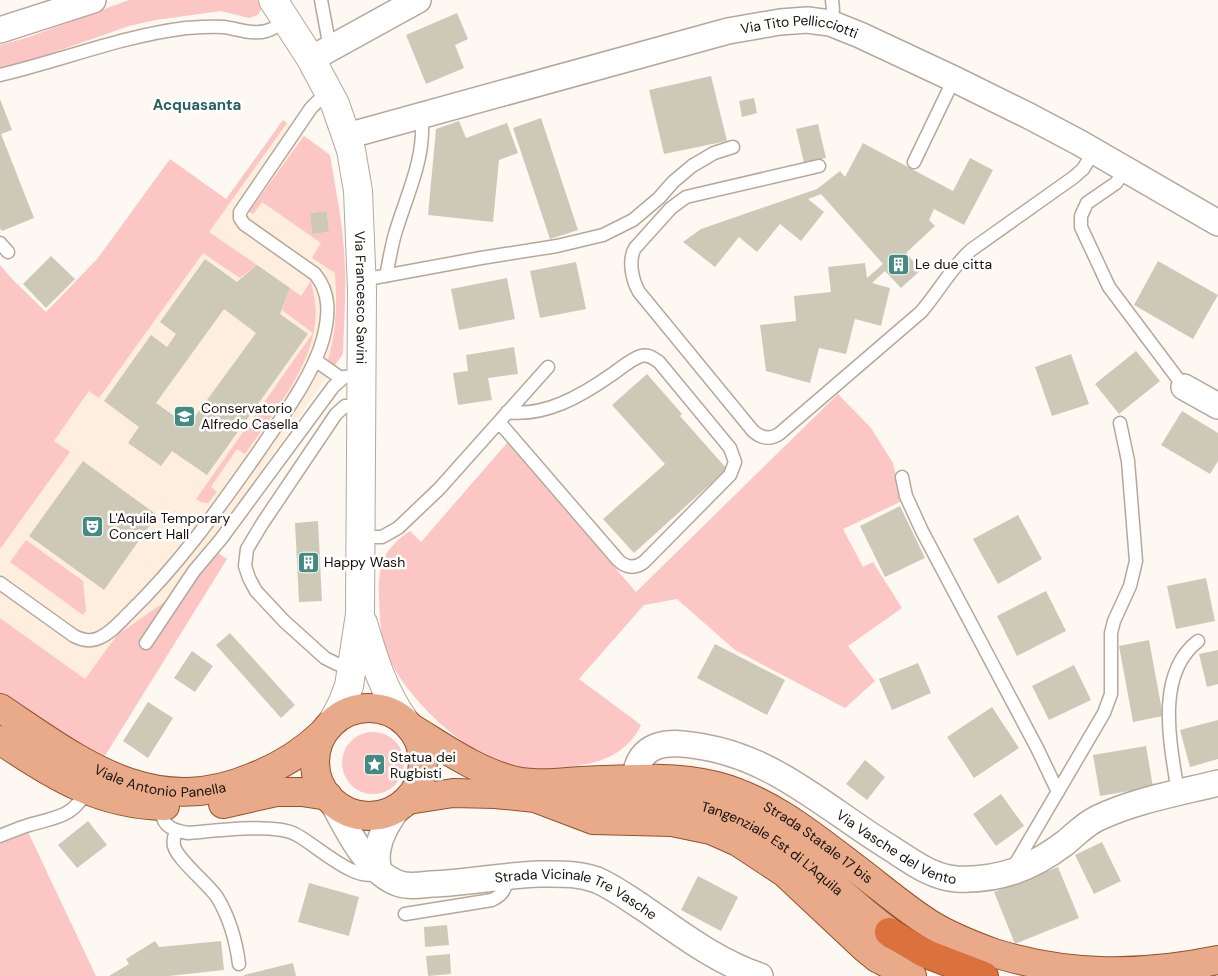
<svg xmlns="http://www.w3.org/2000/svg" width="1218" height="976" font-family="'DM Sans',sans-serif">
<rect width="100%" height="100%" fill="#fef8f2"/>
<path fill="#feeede" d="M283,120L330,155L344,249L343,354L173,596L117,635L85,679L0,618V549L14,529L0,517Z"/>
<path fill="#fbc6c3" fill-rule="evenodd" d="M129,0H257L260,3L261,10L258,15L249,18L221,11L156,20L129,26L32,60L0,68V45L26,38Z
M283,120L287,123L209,232L257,265L240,278L203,253L99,398L89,391L54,441L70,452L0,549V265L12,279L46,312L98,258L170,159L226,199Z
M304,136L330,155C335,187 342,218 344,250C347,285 344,320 343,354L335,365L328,360C337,330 337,303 335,273L312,258L321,243L262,202L253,214L249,212ZM327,211L329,232L312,234L310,213Z
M311,281C314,295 317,309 315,323C310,370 271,416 245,454L237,449L211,487L217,492L208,503L201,502L196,499L313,333L282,310L290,288L301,296Z
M838,394L871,428L893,463L902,501L843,529L863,567L873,562L902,608L848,646L875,681L845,708L735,650L677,599L644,605L579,679L641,725C629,750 607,761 581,765C560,769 534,772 512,767C466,755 400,694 385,648C380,632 380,616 379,599C378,566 381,551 410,531L421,542L507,443L636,592Z
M26,540L83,581L86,611L83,615L10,562Z
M208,546L227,559L103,759L72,742L0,694V618L85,679L117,635L173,596Z
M342 763a31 31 0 1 1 62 0a31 31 0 1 1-62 0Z
M28,832L96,976H0V844Z"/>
<path fill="#cec9b7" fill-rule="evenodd" d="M457,13L468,39L455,45L464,68L426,84L406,35Z
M711,76L727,141L664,154L649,90Z
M754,98L757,113L742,117L739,101Z
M0,99L12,130L1,134L34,218L2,231L0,229Z
M541,118L578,230L550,239L513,128Z
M459,121L466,138L507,123L518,153L499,160L493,222L428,215L436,129Z
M818,124L826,158L804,163L796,129Z
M863,143L953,191L970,158L993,170L964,225L934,209L929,220L935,226L906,253L921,270L901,288L885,271L872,283L890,288L881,326L855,319L846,354L819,348L810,383L766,371L760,325L796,321L794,296L831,292L828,267L865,263L867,278L883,264L821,194L808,199L824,212L801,241L780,224L757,252L739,237L715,267L683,242L701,229L817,189L840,171L845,177Z
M327,211L329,232L312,234L310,213Z
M51,256L75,279L46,308L23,284Z
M205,259L237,282L257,265L290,288L280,314L308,334L207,475L172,451L161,466L128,443L139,427L104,401L151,335L167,347L176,334L160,322ZM224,309L256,333L188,426L156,403Z
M1158,261L1218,295L1193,339L1134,305Z
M576,262L586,309L540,318L530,271Z
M507,278L515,319L459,330L451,289Z
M514,347L518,374L488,378L492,400L458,405L453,373L468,371L466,355Z
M1136,351L1160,381L1119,414L1095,384Z
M1071,354L1089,404L1052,416L1035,367Z
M647,374L682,414L680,416L727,469L634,553L603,519L665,464L612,405Z
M1182,411L1218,433V461L1210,474L1161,445Z
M83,461L157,515L104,590L29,536Z
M900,506L925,558L885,577L860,526Z
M1018,515L1042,559L998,584L973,539Z
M318,521L322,601L299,602L295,523Z
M1206,578L1215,621L1176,629L1167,586Z
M1046,591L1066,631L1017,656L997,616Z
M230,633L295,705L281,718L216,645Z
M1149,640L1163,716L1133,722L1119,646Z
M715,644L785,680L767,715L697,678Z
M1218,650V684L1207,687L1199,654Z
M192,651L213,666L195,692L174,678Z
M918,663L931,693L892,710L879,679Z
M1074,665L1091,700L1049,720L1032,686Z
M148,702L173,718L148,758L123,741Z
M992,707L1019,748L974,778L947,737Z
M1218,720V759L1190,767L1180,730Z
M1146,746L1153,787L1100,796L1093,755Z
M865,760L885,777L867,800L846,784Z
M1001,794L1024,826L996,846L973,814Z
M88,821L107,845L77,868L58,845Z
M1102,842L1121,881L1094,894L1075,855Z
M1058,867L1079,918L1015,944L994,892Z
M698,876L738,897L721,931L681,910Z
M309,883L359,897L349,936L298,922Z
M447,925L449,945L425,947L424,927Z
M155,941L159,947L221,941L224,970L169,976H109L129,964L126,959Z
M450,954L451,974L428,976L426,956Z
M293,963L296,976H244V975Z"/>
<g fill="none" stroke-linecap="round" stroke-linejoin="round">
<defs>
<path id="lane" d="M321,0L330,48
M830,23L833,10L832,0
M0,75C63,60 122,36 186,28C199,27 212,26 224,27C238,29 253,35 266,31C274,29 280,24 286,20
M914,162L954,79
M819,166L686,197L671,208L635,248C628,260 632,280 639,292L753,431C761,438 770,440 779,434L921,312C939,291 951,268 971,250L1074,177L1083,169L1094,151
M1126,170L1116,183L1087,203L1081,216V227L1109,287L1184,387
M0,243L8,252
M386,276C389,262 391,248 395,234C406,196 427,156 421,115
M362,280L481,258L557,246L603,235L633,220L659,198L673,182L692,166L714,153L733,147
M315,360L342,379
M499,422L618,560C626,568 635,569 644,562L730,475L735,462L730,448L659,362C653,358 648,354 641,356C631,359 620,369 611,375C581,396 545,417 507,412
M902,477L906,496L922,531L1037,748L1058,792
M360,537H382L398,528L439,489L548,367
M0,583L74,636C82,640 91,642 99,638C111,633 120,622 128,614C180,564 218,509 259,451C281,418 312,378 323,339C329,316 331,293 315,274L244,224L240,218V212L311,108L319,100L331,94
M146,643L194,571L221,539L333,387L344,377L362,376
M352,667L337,664L325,658L284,621L256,591L249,578L245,566L247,549L262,524L336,414L345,406L361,405
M1178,793C1171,746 1154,675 1198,641
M161,803C160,824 169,830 188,833C214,831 273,823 295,834C313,842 360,888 379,871
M176,831C174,836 173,841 174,846C177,859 207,883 217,897C229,917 236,940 239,964
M0,836C10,832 19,828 29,825C57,817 75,817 88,787
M1013,868L1104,713L1111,694V633L1114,621L1130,586L1136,561L1128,461L1120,423
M405,914L492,900C503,895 507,888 505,877"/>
<g id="street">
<path d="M0,30L93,0"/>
<path d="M311,59L418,0"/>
<path id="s1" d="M347,136L728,31L780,22L807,20L830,23L860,35L954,79L1029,116L1080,143L1218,223"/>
<path d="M1184,387L1218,406"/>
<path id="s2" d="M624,793C628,791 634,789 636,784C637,781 636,776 636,773C637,761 645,751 655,747C670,741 689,744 704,747C776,759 831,812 892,849C912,862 932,877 956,879C999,881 1032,868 1065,843C1076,834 1085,824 1098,818C1136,800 1178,793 1218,783"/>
<path id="s3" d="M332,801C346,828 368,874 400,884C410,887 421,885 431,884C467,883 504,875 540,874C560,874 578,873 597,880C613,887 628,898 642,907C680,933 717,962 760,976"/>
<path d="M379,871C372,848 385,825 399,807"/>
</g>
<g id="secondary">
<path id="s4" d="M273,0L311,59L335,104L351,150L358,191L362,290L360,614L349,686L342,704L333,721"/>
<path d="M363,623C373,656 383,691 404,720"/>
</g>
<g id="primary">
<path id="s5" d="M0,708C81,762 152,820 253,777C279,767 303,752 323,733"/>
<circle cx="369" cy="762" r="54"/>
<path id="s6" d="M410,727C443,747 477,772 516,781C537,785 559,783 581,781C626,779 673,775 717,786C773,801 818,840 863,874C885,891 906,909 930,924C949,936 972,945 994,953C1069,976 1141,976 1218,960"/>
<path d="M0,740C53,776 100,805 165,806"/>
<path id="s7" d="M574,799C616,799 661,796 702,806C778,825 829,887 889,932"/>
<path d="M408,800L453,793L495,794L535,798L593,820L672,822L711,830L738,842L785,873L866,949L877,958L912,976"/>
<path d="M223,804L276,792H302L328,796"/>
</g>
<path id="highway" d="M889,932L924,953L984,976"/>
</defs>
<use href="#lane" stroke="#b5a89a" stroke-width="15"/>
<use href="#street" stroke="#b5a89a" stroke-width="28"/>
<use href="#secondary" stroke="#b5a89a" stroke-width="30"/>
<use href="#primary" stroke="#96502c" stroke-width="30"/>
<use href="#highway" stroke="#96502c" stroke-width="30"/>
<use href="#lane" stroke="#fff" stroke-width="12"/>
<use href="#street" stroke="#fff" stroke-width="25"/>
<use href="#secondary" stroke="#fff" stroke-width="28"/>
<use href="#primary" stroke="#e9aa8a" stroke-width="28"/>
<use href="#highway" stroke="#db713c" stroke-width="28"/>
</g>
<defs>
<symbol id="building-square" viewBox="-11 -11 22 22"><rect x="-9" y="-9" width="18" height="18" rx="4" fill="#438a83" stroke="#fff"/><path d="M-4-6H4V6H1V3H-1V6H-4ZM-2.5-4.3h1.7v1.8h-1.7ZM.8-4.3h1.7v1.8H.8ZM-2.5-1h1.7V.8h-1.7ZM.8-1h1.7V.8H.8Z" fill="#fff"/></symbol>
<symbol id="university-square" viewBox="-11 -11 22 22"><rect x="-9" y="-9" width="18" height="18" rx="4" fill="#438a83" stroke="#fff"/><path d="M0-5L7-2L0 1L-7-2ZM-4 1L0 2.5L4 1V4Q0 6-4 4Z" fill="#fff"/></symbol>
<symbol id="theatre-square" viewBox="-11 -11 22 22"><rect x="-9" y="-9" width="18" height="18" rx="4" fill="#438a83" stroke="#fff"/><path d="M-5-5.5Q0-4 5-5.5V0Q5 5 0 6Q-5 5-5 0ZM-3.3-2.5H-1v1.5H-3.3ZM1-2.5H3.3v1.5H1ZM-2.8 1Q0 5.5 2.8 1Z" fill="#fff"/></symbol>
<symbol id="sight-square" viewBox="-11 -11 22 22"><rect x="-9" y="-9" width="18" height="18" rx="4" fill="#438a83" stroke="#fff"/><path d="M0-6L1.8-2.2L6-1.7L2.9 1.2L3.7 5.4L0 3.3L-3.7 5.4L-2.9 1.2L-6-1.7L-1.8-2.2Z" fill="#fff"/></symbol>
</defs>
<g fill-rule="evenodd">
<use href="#building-square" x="886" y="252" width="25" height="25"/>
<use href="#university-square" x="172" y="404" width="25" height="25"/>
<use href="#theatre-square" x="80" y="514" width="25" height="25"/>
<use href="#building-square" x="296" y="550" width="25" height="25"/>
<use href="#sight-square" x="362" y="752" width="25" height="25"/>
</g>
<g text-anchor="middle" stroke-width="5" stroke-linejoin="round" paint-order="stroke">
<g font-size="14" fill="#17120d" stroke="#fff">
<text dy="5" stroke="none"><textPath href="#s1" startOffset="468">Via Tito Pellicciotti</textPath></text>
<text dy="5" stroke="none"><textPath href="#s4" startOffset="318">Via Francesco Savini</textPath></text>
<text dy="5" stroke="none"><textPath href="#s5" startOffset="180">Viale Antonio Panella</textPath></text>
<text dy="5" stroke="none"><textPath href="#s6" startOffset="438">Strada Statale 17 bis</textPath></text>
<text dy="5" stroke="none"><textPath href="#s2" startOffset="329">Via Vasche del Vento</textPath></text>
<text dy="5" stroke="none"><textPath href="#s7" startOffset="211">Tangenziale Est di L'Aquila</textPath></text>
<text dy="5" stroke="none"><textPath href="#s3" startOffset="291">Strada Vicinale Tre Vasche</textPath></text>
</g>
<g font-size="14" fill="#17120d" stroke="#fff" text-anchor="start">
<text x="915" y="269">Le due citta</text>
<text x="201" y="413">Conservatorio<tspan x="201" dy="16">Alfredo Casella</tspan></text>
<text x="109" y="523">L'Aquila Temporary<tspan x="109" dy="16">Concert Hall</tspan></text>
<text x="324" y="567">Happy Wash</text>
<text x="390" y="762">Statua dei<tspan x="390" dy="16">Rugbisti</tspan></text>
</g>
<g font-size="15" font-weight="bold" fill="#27605b" stroke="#fff">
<text x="197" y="110">Acquasanta</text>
</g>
</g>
</svg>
